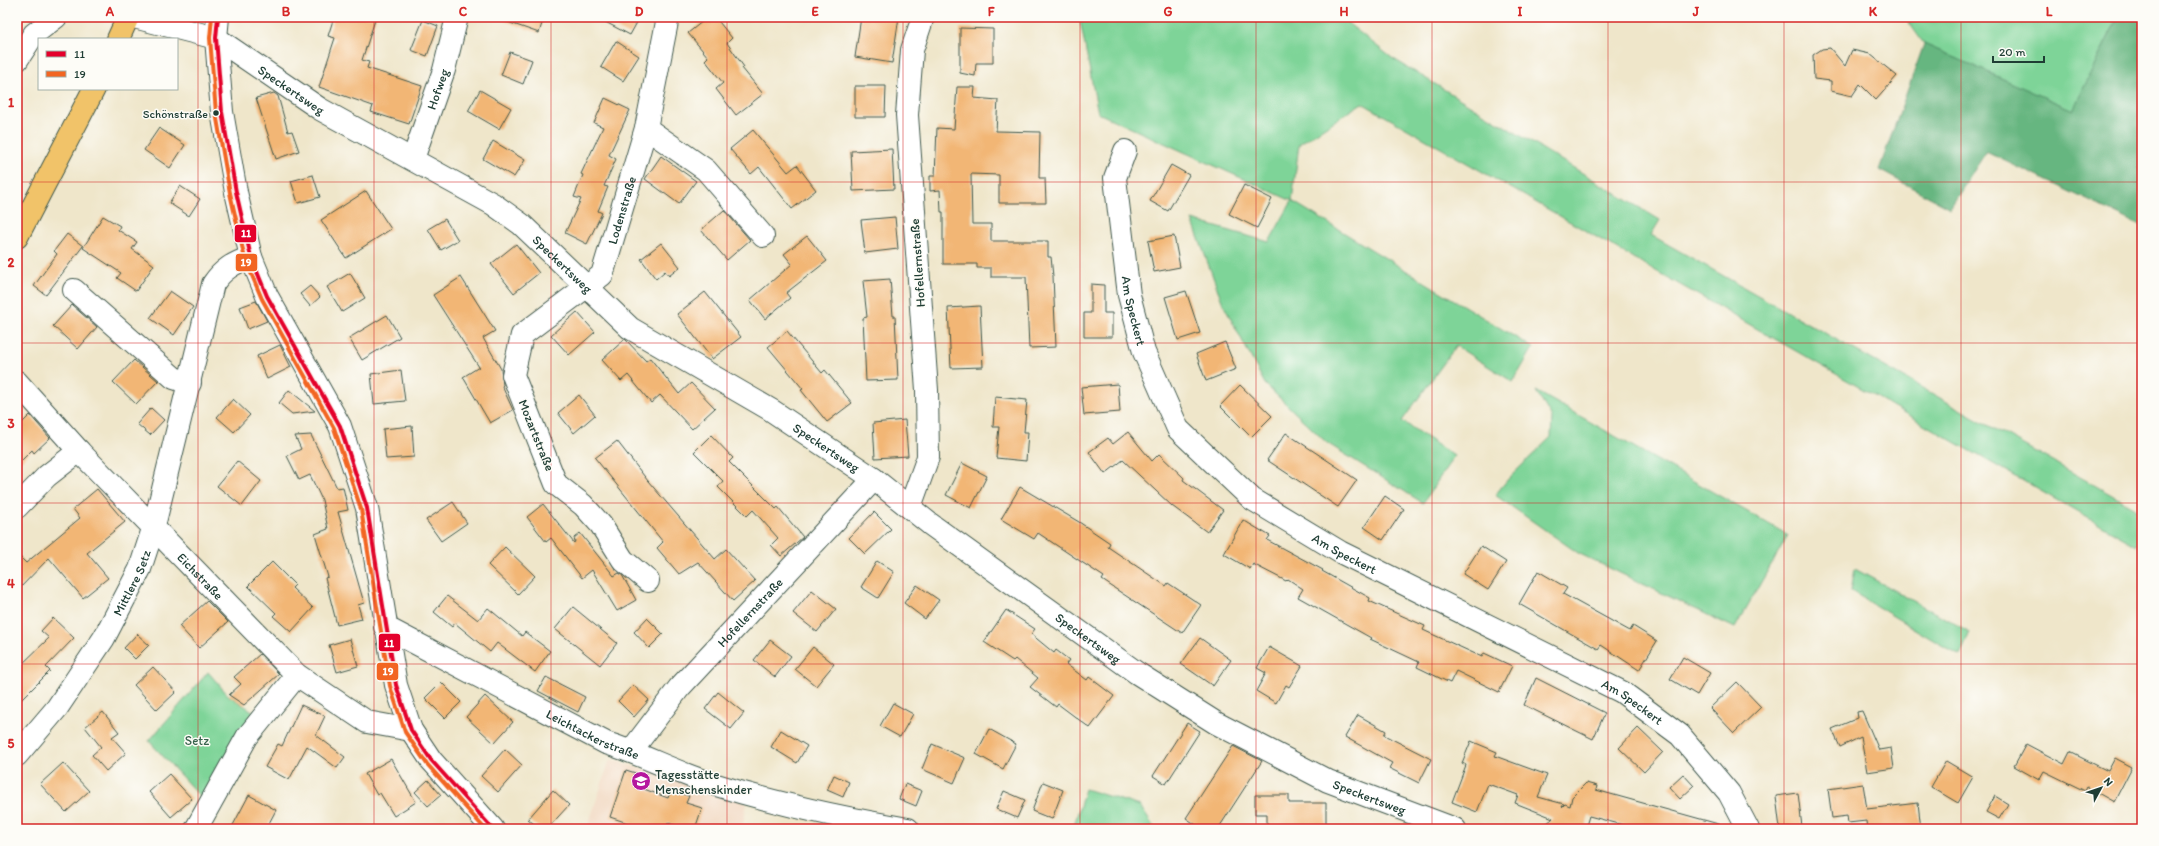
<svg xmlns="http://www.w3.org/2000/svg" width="2159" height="846" font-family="Itim,sans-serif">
<rect width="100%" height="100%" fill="#fdfcf7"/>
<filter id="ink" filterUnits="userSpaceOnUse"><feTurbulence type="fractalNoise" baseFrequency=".025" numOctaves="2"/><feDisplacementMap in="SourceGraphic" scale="8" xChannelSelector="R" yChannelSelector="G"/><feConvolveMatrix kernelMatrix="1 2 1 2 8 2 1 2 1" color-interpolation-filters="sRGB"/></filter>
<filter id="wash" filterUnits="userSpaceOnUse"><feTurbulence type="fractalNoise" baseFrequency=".012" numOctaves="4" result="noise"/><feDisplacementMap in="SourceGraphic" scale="16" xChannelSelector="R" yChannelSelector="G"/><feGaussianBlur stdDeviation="0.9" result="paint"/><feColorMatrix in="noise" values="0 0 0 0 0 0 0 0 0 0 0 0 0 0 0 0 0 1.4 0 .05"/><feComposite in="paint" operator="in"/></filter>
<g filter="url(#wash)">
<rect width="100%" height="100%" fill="#efe6ca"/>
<path fill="#f1d5bd" d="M610,759L747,803L742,829H587Z"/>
<path fill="#7ed498" stroke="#4e8866" d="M1076,17H1340L1392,58L1660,220L1651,235L2142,512V535L2137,546L1362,103L1299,144L1292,201L1533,348L1513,382L1456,346L1402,421L1454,456L1423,503L1327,443L1265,384L1223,304L1192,220L1269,242L1292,201L1098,113L1080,20Z
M1905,17H2118L2073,110L1924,44Z
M1536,391L1788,535L1735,628L1578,553L1495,495L1509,478L1551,437L1552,418Z
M1855,569L1970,632L1960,656L1851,591Z
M208,672L228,695L254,712L205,802L149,741Z
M1085,789L1140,806L1155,829H1073Z"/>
<path fill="#66b680" stroke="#427a5a" d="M2118,17H2142V226L1986,152L1950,208L1879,170L1924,44L2073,110Z"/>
<g id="blocks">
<path fill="#f2b675" d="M334,17H376L362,60L369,62L367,68L422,86L409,124L371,112L373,106L319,87L335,38L328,36Z
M499,17H544L539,33L499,19Z
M596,17H640L630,35Z
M708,17H715L732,38L727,43L744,67L742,68L763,94L736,115L716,89L723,83L705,60L708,57L688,33Z
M861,17H899L892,63L855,57Z
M423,20L438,26L427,56L411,50Z
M960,28L993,29V63H976L975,76L960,73Z
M616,41L639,56L623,81L601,67Z
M1830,48L1845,66L1852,50L1870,54L1897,76L1876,100L1860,84L1852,96L1831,91V81L1814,79L1813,55L1822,49Z
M510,52L532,60L523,84L501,75Z
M855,86H886L885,117H855Z
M957,87H975L974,98L998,100L996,131L1040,132L1039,178H1045L1046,203H999V175L971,174L972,224H991V241H1048V257H1051L1053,276L1056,347L1029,348L1026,277H991V268H977V264H943V212H941L940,190L930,191V176H935L937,128L954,129Z
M480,90L511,108L499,129L468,111Z
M274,93L278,96L288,132L292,131L299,151L276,159L256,98Z
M605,98L630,110L609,155L616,159L604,186L608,187L598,211L602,213L587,244L565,233L581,199L574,197L583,175L581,174L603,127L594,123Z
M159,128L185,145L170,168L144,150Z
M753,130L788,172L797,165L816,190L792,209L759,167L751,174L730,149Z
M493,141L525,160L514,177L483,159Z
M892,149L894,189L853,191L851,151Z
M661,156L696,181L679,204L645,179Z
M1171,165L1189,175L1168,211L1150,201Z
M313,175L320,197L298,203L291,181Z
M1244,185L1272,199L1257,228L1229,214Z
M180,186L200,199L189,216L169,203Z
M366,191L391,229L346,258L321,220Z
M724,210L750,240L727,260L701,230Z
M103,216L120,226L118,230L137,242L132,249L154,265L136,291L117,278L121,273L83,248Z
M895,217L898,249L865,253L861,220Z
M445,219L458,240L441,250L428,229Z
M67,234L83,246L46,295L34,286L57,254L54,251Z
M807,236L827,261L786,293L790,298L765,319L750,300L792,264L784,254Z
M1174,236L1180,267L1154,272L1148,241Z
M661,243L680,267L669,276L665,271L656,279L641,259Z
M516,244L539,273L514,293L491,264Z
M350,273L365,298L342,312L327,287Z
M461,277L495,331L483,338L501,369L503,385L502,386L513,410L490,423L463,377L479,367L433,295Z
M890,279L893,316H895L898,380L866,381L863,318L867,317L863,281Z
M1091,284L1104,285V313H1112V337H1084V313H1091Z
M310,286L320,297L310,306L300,294Z
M170,291L193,307L174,335L150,318Z
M1186,291L1200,333L1178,340L1165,297Z
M705,292L741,337L712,359L677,314Z
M256,301L267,321L248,329L240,307Z
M72,305L97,327L78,349L53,326Z
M980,306L983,367L951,368L948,308Z
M577,312L595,332L569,355L551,335Z
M387,315L400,337L362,360L349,338Z
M787,331L822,373L825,370L852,403L827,422L801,390L803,389L768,347Z
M625,339L646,361L650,358L679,394L691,383L715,408L692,429L660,395L651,403L628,375L621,381L602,360Z
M1225,342L1236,369L1206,381L1196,354Z
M280,345L291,367L267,379L257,356Z
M134,360L158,381L136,404L113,382Z
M401,370L405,401L374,404L371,374Z
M1118,384L1120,412L1084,415L1081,387Z
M1240,385L1272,416L1251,437L1220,406Z
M289,390L315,411L292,414L279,403Z
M579,395L595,415L574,433L558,413Z
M995,397L1027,400L1024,432H1028L1026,461L996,458L999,427H993Z
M233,399L250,415L234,432L217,417Z
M151,408L164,420L150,435L137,424Z
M30,415L50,438L34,453L32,450L17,465V428Z
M905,420L908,456L875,458L873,423Z
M412,426L414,457L386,459L383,429Z
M1128,432L1152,461L1159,454L1184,478L1183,480L1223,510L1207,532L1172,506L1123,460L1105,474L1089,452L1108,438L1113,444Z
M1286,433L1357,480L1338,507L1267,460Z
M311,435L337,488L343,487L348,510L338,512L364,603L358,605L362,619L337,625L325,578L328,577L315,534L328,529L322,500L310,475L299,480L287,456L301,449L295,436Z
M711,435L733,458L729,462L776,509L778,507L803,537L781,556L771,545L778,538L753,510L747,516L718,487L723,481L694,452Z
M617,441L648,481L715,559L726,549L755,581L733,601L698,562L679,574L657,548L663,542L595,458Z
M237,461L261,481L242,506L217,486Z
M962,463L987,476L971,508L946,495Z
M1020,487L1079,522L1110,543L1108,547L1166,586L1168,583L1201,605L1182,633L1102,580L1104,577L1038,533L1034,539L1001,519Z
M97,489L125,522L87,553L108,578L83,598L49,558L17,591V554L26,563L80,518L73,509Z
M1385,496L1404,509L1383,540L1364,527Z
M453,502L467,523L441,541L426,520Z
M543,504L574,543L575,541L574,538L580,533L614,576L619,573L622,575L636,600L617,611L592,570L582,578L551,538L546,542L527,517Z
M874,512L891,529L865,554L849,538Z
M1243,520L1270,536L1267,540L1323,570L1322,571L1370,598L1369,601L1425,626L1423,630L1482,657L1484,653L1512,666L1499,692L1456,671L1450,683L1417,667L1419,662L1370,639L1371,638L1298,597L1303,589L1288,579L1286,581L1253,564L1250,569L1224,554Z
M1481,546L1506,562L1488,590L1463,574Z
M505,547L535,576L518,594L488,565Z
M877,561L894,572L878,598L861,587Z
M272,562L295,585L292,588L313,608L291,632L273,616L276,613L248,586Z
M1538,571L1567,588L1563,594L1630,631L1633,626L1657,641L1639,670L1601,645L1598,649L1519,604Z
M917,585L939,600L925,619L904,603Z
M812,590L836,609L817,632L793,613Z
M447,596L478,620L488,608L522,636L525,632L550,651L535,672L497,643L490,652L455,623L452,627L434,612Z
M207,601L228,622L199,648L179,626Z
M573,607L617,643L600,665L555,629Z
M1006,610L1035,629L1031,634L1054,653L1056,650L1069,660L1066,664L1087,680L1089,677L1114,696L1090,728L1058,704L1056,707L1030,687L1038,678L1015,659L1013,661L984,642Z
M53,618L74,638L46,667L50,671L17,704V669L49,638L41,631Z
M647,618L663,634L649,648L634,632Z
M137,634L149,645L135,659L124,648Z
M1200,638L1231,660L1213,686L1181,664Z
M350,639L358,666L337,672L329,645Z
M770,640L791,656L775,677L754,660Z
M813,647L834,664L816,686L795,669Z
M1269,647L1302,666L1289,687L1286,685L1276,703L1256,691L1266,673L1257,668Z
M260,654L279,674L244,705L229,695L241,684L234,677Z
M1683,657L1710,673L1697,695L1670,679Z
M153,667L176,692L157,710L134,685Z
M546,677L585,697L578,712L538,691Z
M1536,678L1605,713L1593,739L1524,705Z
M441,682L461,702L445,718L425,698Z
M1737,682L1761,707L1734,733L1710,708Z
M633,685L649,700L634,717L618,701Z
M718,692L744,713L731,729L705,709Z
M485,696L513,722L494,743L466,717Z
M893,703L913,714L900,737L880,726Z
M301,705L325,716L316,735L345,757L337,768L307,746L289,780L265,767L278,744L282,746Z
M1862,711L1879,750L1891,748L1894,768L1867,772L1861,737L1840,747L1832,729L1858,718L1857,712Z
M103,712L119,732L112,737L126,753L106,771L92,755L101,747L85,727Z
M1358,715L1386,731L1384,735L1431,759L1419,783L1389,768L1392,763L1345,737Z
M1187,723L1200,731L1166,784L1153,776Z
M1638,728L1663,752L1644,772L1619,748Z
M989,729L1016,744L1003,769L976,754Z
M781,730L807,746L797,763L771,747Z
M1471,741L1497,752L1495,756L1547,775L1538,797L1564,804L1562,807L1565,804L1570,806L1572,797L1586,783L1597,786L1596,790L1722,825L1721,829H1638L1589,816L1585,829H1560L1545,825L1553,818L1515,803L1518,795L1488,784L1477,812L1452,802L1466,765L1462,763Z
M932,744L965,758L954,783L922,769Z
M2026,744L2064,764L2070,752L2108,771L2115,758L2132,767L2114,802L2087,787L2085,791L2044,771L2039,780L2014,766Z
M1233,746L1262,761L1218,829H1202L1186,818Z
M505,749L522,765L498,792L481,776Z
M391,759L416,802L394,816L380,793L377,795L365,774Z
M1946,761L1973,777L1958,803L1931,787Z
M63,763L89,791L66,812L40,784Z
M626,770L648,777L644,789L668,798L671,790L689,796L686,803L702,808L695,829H686L668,823L666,829H645L610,817Z
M169,774L192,799L171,817L149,792Z
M1683,774L1694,786L1680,799L1669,787Z
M834,775L849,782L843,797L827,790Z
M428,780L441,795L428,806L415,792Z
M1043,782L1063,790L1052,819L1032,811Z
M905,784L922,791L916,806L899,799Z
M1863,784L1867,809L1918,803L1921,829H1867L1866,821L1848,823L1847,816L1832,818L1828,789Z
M553,790L569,805L547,829H540L528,819Z
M1004,791L1025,800L1017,818L996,809Z
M1798,793L1802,827L1780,829L1776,796Z
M249,795L276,810L266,829H231Z
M1255,795H1289V803H1326V829H1267V814H1255Z
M1995,796L2008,804L1999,819L1986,812Z"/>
</g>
</g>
<g filter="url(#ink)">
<use href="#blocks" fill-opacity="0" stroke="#3e564a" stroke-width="1"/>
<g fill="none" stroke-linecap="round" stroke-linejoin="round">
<defs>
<g id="minor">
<path id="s1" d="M134,17L216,38L320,109L493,204L521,224L630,328L771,410L874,479L930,524L1137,673L1216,723L1328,781L1455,829"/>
<path d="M218,17L216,38L222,112L236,192L251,257L267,296L340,426L367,508L396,685L411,730L431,760L493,829"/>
<path d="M17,60L34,34L56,17"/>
<path d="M646,128L706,170L763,236"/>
<path id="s2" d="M1125,151L1115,178L1129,295L1144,352L1178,429L1252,499L1340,552L1622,692L1680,735L1729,793L1748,829"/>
<path id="s3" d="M413,159L444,70L457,17"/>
<path d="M74,290L174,378L190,383"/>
<path id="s4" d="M17,382L79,451L297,675L367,722L411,730"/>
<path d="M17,507L47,476L79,451"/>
<path d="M910,507L928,457L927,390L907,115L912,50L923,17"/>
<path id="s5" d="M648,581L623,560L601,525L583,505L556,484L513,375L522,335L602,275L646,128L668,17"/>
<path id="s6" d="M385,627L606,743C642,754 676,773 713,784C777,804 842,818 908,829"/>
<path id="s7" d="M631,751L679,688L874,479"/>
<path id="s8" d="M17,755L57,708L104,638L140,569L154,526L213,284C223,269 234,263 251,257"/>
<path d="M196,829L247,737L297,675"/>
</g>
<path id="major" d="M118,39L128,17
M17,237L94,89"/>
</defs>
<use href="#minor" stroke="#3e564a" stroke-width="24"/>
<use href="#major" stroke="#3e564a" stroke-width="24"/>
<use href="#minor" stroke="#fff" stroke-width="22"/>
<use href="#major" stroke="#f1c369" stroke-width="22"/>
<defs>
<path id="bus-1" d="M218,17L216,38L222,112L236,192L251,257L267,296L340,426L367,508L396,685L411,730L431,760L493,829"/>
<path id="bus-2" d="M212,17L210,38L216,113L230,193L245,259L262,299L334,428L361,509L390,686L405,732L427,764L485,829"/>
</defs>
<use href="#bus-1" stroke="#fdfcf7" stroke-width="7"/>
<use href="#bus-2" stroke="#fdfcf7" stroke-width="7"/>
<use href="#bus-1" stroke="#e4002b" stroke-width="4"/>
<use href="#bus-2" stroke="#f26522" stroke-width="4"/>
</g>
</g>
<path fill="none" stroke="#d62828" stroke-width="1" stroke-opacity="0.55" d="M198,17V829M374,17V829M551,17V829M727,17V829M903,17V829M1080,17V829M1256,17V829M1432,17V829M1608,17V829M1784,17V829M1961,17V829M17,182H2142M17,343H2142M17,503H2142M17,664H2142"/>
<defs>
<symbol id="school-disc" viewBox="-11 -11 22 22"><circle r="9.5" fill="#b5179e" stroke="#fdfcf7"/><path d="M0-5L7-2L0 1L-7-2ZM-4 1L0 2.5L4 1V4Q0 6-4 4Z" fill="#fff"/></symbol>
</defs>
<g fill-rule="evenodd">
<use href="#school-disc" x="630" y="770" width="22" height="22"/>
</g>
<circle fill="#1f3d34" stroke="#fdfcf7" stroke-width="1.5" cx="216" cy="113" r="3.5"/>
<g text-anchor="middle" stroke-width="3" stroke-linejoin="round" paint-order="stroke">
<g font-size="12" fill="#1f3d34" stroke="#fdfcf7" text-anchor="end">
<text x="208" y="118">Schönstraße</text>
</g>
<g font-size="13" fill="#1f3d34" stroke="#fdfcf7">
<text dy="5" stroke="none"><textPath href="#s1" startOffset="176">Speckertsweg</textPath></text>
<text dy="5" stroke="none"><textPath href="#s3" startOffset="74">Hofweg</textPath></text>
<text dy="5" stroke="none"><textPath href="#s5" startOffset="461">Lodenstraße</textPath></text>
<text dy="5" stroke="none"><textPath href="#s1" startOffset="500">Speckertsweg</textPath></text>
<text transform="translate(917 263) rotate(-94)" y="5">Hofellernstraße</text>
<text dy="5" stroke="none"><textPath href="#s2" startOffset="163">Am Speckert</textPath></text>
<text transform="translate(537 435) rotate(68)" y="5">Mozartstraße</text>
<text dy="5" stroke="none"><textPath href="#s1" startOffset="823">Speckertsweg</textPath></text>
<text dy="5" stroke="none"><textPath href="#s2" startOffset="499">Am Speckert</textPath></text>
<text dy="5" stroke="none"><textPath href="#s4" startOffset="267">Eichstraße</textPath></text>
<text dy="5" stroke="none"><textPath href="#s8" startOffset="208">Mittlere Setz</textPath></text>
<text dy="5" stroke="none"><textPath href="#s7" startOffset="183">Hofellernstraße</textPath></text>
<text dy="5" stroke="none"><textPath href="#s1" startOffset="1147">Speckertsweg</textPath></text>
<text dy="5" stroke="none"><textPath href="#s2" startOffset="823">Am Speckert</textPath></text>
<text dy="5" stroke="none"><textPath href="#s6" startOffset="234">Leichtackerstraße</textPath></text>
<text dy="5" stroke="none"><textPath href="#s1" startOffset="1471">Speckertsweg</textPath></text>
</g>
<g font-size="13" fill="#37634d" stroke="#fdfcf7">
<text x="197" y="745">Setz</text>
</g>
<g font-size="13" fill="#1f3d34" stroke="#fdfcf7" text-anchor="start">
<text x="655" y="779">Tagesstätte<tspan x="655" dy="15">Menschenskinder</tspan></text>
</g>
</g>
<g stroke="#fdfcf7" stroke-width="1.5">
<rect x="234" y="224" width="23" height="19" rx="4" fill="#e4002b"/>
<rect x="235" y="253" width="23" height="19" rx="4" fill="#f26522"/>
<rect x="378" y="633" width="23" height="19" rx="4" fill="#e4002b"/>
<rect x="376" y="662" width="23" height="19" rx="4" fill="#f26522"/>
</g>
<g font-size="11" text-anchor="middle" font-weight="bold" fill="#fff">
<text x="246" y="237">11</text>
<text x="246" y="266">19</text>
<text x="389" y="647">11</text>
<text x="388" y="675">19</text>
</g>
<rect width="2159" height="846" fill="none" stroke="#fdfcf7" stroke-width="44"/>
<rect x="38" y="38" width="140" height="52" fill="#fdfcf7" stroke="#a4b0a9"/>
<rect x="46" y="51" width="20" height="6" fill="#e4002b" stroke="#a4b0a9"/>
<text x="74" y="58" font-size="12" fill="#1f3d34">11</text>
<rect x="46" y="71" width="20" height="6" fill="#f26522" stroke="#a4b0a9"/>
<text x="74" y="78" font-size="12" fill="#1f3d34">19</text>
<g transform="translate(2101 788) rotate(50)" stroke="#fdfcf7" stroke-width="3" paint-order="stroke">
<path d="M0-3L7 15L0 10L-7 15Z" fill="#1f3d34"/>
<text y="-6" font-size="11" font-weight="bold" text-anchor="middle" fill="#1f3d34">N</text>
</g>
<path d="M1993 56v6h51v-6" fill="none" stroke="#1f3d34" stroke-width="2"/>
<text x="1999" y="56" font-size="12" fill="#1f3d34" stroke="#fdfcf7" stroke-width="3" paint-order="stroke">20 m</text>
<rect x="22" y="22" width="2115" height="802" fill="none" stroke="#d62828" stroke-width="1.5"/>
<g font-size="13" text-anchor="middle" font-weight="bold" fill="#d62828">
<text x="110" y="16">A</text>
<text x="286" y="16">B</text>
<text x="463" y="16">C</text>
<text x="639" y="16">D</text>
<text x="815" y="16">E</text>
<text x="991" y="16">F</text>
<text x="1168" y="16">G</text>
<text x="1344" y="16">H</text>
<text x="1520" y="16">I</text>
<text x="1696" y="16">J</text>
<text x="1873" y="16">K</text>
<text x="2049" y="16">L</text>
<text x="11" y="107">1</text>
<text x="11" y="267">2</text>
<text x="11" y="428">3</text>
<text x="11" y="588">4</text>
<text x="11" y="748">5</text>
</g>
</svg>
